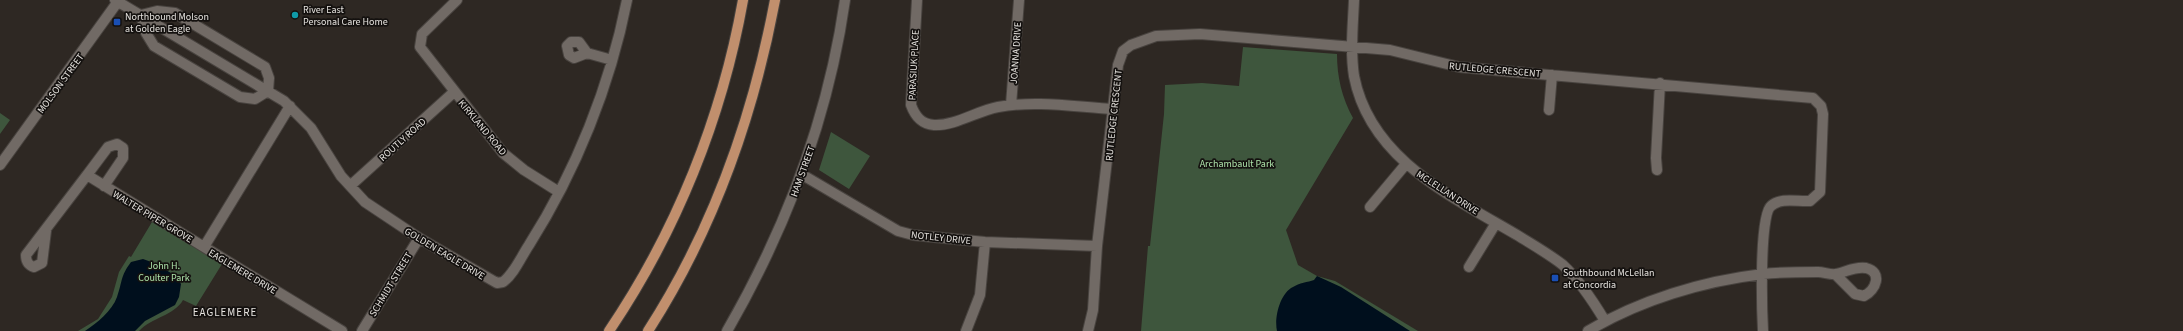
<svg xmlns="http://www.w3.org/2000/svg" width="2183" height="331" font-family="'Source Sans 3',sans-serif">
<rect width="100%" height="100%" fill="#2e2823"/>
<path fill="#3e563d" d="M1243,47L1337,54C1337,77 1342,98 1353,118L1286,230L1298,265L1317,276L1335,281L1418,331H1141L1148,246H1150L1164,114L1165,85L1202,83L1239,86Z
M0,113L10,120L0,134Z
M831,132L870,156L849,189L819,170Z
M152,222L222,264L196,306L183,300C175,315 151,318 139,331H78L98,319L112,297L119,272L129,256L131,257Z"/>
<path fill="#000f1d" d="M143,259L154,263L176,276L181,284L179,297L175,305L145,321L135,331H85C97,323 112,311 117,297C123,280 120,277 131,262Z
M1317,276L1341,287L1410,331H1277C1274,318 1280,293 1293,287C1299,283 1308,282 1314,280Z"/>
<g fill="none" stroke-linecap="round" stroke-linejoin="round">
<defs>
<path id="minor" d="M115,0L284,101L311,128L341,176L365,202L419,238L497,283L503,282C514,274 521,257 529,245C576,171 610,86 627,0
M457,0L422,34L420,47L503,153L524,170L559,192
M917,0L911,105C915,116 921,124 934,125C955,126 977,111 998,107C1036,100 1076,107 1114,109
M1354,0C1353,25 1350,51 1354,76C1370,159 1451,196 1517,235C1533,245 1549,254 1563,265C1580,281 1593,301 1605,321
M157,11L175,13L265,67L269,78L268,91L255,99L240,97L154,46L146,33L141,15Z
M587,53L574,58L569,55L567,46L571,42H579L587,53L612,60
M1011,105L1019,0
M290,106L204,247L342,331
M1549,110L1552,75
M0,165L119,0
M1657,170L1656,158L1660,83
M801,174L898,231L913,235L985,242L1097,246
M87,175L108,147L117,144L123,148V158L104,186
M350,186L454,92
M1370,207L1406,164
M46,231L42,263L34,267C28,265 26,262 26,255L87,175L204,247
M1469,267L1496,223
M362,331L419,238
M727,331C787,227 828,119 845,0
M966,331L980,295L985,242
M1088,331L1093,310L1097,246L1118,65L1123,51L1131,45L1156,36L1200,34L1390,50L1459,67L1813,98L1821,106L1823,114L1820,192L1810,201C1798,202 1781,197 1771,206C1759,215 1762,312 1763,331
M1588,331C1640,300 1703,281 1763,274C1781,272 1800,272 1818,272C1824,272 1830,275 1836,274C1846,272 1855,266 1866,268C1883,272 1876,290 1864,296L1855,294L1835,274"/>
<path id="major" d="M609,331C676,232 722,118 743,0
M648,331C713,230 753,117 775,0"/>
</defs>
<use href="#minor" stroke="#48433f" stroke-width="12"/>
<use href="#major" stroke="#48433f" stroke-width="12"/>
<use href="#minor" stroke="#716a65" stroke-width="10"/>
<use href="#major" stroke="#c18f6d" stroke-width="10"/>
</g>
<circle fill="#0f9aa8" stroke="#14110f" stroke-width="1.5" cx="295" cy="15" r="4"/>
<g fill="#1a4fb4" stroke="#14110f" stroke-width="1.5">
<rect x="113" y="18" width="8" height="8" rx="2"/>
<rect x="1551" y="274" width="8" height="8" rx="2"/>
</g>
<g text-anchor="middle" stroke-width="3.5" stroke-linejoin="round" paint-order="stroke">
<g font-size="10" fill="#e6e3df" stroke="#14110f" text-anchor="start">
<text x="303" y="13">River East<tspan x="303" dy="12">Personal Care Home</tspan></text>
<text x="125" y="20">Northbound Molson<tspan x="125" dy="12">at Golden Eagle</tspan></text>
<text x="1563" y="276">Southbound McLellan<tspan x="1563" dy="12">at Concordia</tspan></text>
</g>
<g font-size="10" fill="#e6e3df" stroke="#14110f">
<text transform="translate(1015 53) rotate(-86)" y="4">JOANNA DRIVE</text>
<text transform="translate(913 65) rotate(-87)" y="4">PARASIUK PLACE</text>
<text transform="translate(1495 69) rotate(5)" y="4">RUTLEDGE CRESCENT</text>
<text transform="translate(60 83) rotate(-54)" y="4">MOLSON STREET</text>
<text transform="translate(1113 115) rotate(-84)" y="4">RUTLEDGE CRESCENT</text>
<text transform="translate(483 127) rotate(50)" y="4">KIRKLAND ROAD</text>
<text transform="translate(402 139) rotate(-42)" y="4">ROUTLY ROAD</text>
<text transform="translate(802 171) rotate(-70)" y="4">HAM STREET</text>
<text transform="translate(1448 192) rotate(33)" y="4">MCLELLAN DRIVE</text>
<text transform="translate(153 216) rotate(31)" y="4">WALTER PIPER GROVE</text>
<text transform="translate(941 237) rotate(6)" y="4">NOTLEY DRIVE</text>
<text transform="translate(445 253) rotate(31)" y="4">GOLDEN EAGLE DRIVE</text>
<text transform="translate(243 271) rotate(31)" y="4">EAGLEMERE DRIVE</text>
<text transform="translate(390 284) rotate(-59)" y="4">SCHMIDT STREET</text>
</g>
<g font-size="10" fill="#ade3aa" stroke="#14110f">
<text x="1237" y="167">Archambault Park</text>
<text x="164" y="269">John H.<tspan x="164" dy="12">Coulter Park</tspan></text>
</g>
<g font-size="11" letter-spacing="1" fill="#e6e3df" stroke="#14110f">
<text x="225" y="316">EAGLEMERE</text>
</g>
</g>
</svg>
